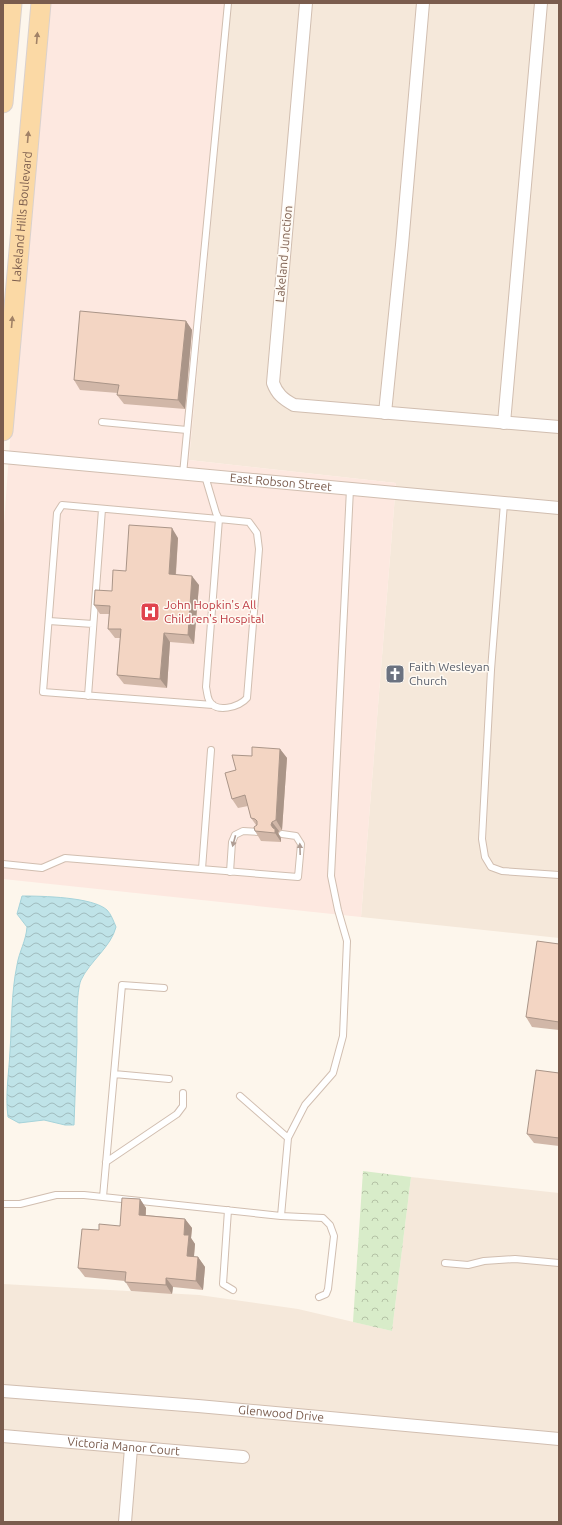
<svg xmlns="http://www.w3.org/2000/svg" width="562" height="1525" font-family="Ubuntu,sans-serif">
<defs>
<pattern id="forest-crowns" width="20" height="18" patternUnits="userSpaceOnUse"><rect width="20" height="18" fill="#d8ecc9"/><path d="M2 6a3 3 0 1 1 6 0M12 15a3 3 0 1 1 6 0" fill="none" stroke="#b4c2a5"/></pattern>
<pattern id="water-waves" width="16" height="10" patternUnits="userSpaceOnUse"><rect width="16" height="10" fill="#bfe3e8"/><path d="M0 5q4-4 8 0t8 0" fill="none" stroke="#a0bbbe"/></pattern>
</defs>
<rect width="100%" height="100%" fill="#fdf6ec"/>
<path fill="#f5e8da" d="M231,3H559V938L361,917L396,483L189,460Z
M411,1177L559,1193V1522H3V1284L199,1295L298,1309L392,1331Z"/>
<path fill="#fde8e0" d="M48,3H231L189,460L396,483L361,917L3,879V538L17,343Z"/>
<path fill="url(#forest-crowns)" d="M363,1171L411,1177L392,1331L353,1322Z"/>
<path fill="url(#water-waves)" stroke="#a5d3da" d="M22,896C42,896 93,897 107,910C111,914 114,922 116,927C111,947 90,961 81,980C76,992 77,1028 77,1041C76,1069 75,1097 74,1125H65L44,1120L19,1123L8,1117C5,1095 9,1073 10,1051C12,1022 11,994 17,965C19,952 26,941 27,927L17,914Z"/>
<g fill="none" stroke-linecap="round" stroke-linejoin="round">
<defs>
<path id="service" d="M102,422L187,430
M183,474L228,3
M205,476L216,513L219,519L249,522L257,533L259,549L247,698C240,707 215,714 209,700C207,696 207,691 206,687L219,519L62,505L57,513L43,692L213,705
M504,503L491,670L482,839L485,857L491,867L502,871L559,875
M49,621L93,624
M88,696L102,509
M3,864L42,868L65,858L298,877L301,844L296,836L282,834
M202,869L211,750
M230,872L232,842L235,835L243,831L259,832
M114,1074L169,1079
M240,1096L288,1138
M106,1162L177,1114L183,1106V1093
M103,1197L122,985L164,988
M3,1204H20L56,1195H84L281,1216L323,1218L330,1225L334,1236L328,1289L326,1294L319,1297
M228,1210L223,1284L233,1290
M281,1216L288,1138L305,1105L333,1073L343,1036L347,941L338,910L331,876L350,489
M445,1263L468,1265L484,1261L515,1259L559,1263"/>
<g id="minor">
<path d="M306,3L273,383C277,394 283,399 294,405L559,427"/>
<path d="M385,413L402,245L423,3"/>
<path d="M504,423L541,3"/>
<path id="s1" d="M3,457L559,508"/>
<path id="s2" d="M3,1391L198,1406L559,1439"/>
<path id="s3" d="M3,1436L243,1457"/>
<path d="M125,1522L131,1448"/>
</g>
<g id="primary">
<path d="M3,103L12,3"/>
<path id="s4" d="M3,431L41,3"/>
</g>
</defs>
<use href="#service" stroke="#d1beb0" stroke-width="8"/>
<use href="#minor" stroke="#d1beb0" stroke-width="14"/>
<use href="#primary" stroke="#dad1cd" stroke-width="21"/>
<use href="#service" stroke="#fff" stroke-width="6"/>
<use href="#minor" stroke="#fff" stroke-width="12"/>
<use href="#primary" stroke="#fbd9a5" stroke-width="19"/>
</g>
<path fill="#d1b7a8" d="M186,321L192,330L185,409L124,404L117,395L118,393L80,390L74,380Z
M178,538L176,575L199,585L194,644L170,642L167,688L124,684L117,675L120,638H115L108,629L109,614H100L94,605L112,591L126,571Z
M280,749L287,758L282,830L279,831L278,833L281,838V842L261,841L255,831L256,825L251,818L248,806L238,808L232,799L236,770L252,756Z
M559,944V1030L532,1027L526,1017Z
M559,1073V1146L534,1143L527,1134Z
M140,1199L146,1208V1215L185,1219L192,1228L191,1238L195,1244L194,1257H198L205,1267L203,1290L173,1287L172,1294L131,1291L125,1281L85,1277L78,1268L99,1230L120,1226Z"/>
<path fill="#aa9588" d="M186,321L192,330L185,409L178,400Z
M172,528L178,538L175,584L169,574Z
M192,576L199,585L194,644L188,635Z
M164,633L170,642L167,688L160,679Z
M280,749L287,758L282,830L276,820Z
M272,822L279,831L278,833L281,838V842L275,833L273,828L271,825Z
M140,1199L146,1208L145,1224L139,1215Z
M185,1219L192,1228L191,1238L195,1244L193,1266L187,1256L184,1235Z
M198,1257L205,1267L203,1290L196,1281Z
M166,1278L173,1287L172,1294L166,1285Z"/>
<path fill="#f3d5c3" stroke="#aa9588" d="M80,311L186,321L178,400L117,395L119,385L74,380Z
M129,525L172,528L169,574L192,576L188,635L164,633L160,679L117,675L121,629H108L110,606L94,605L95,590L112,591L113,570L126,571Z
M252,747L280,749L276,820L272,822L271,825L273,828L275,829V833L255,831L254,827L257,825V821L255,819L251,818L245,795L232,799L225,773L236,770L232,755L252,756Z
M537,941L559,944V1022L526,1017Z
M536,1070L559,1073V1138L527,1134Z
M122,1198L140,1199L139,1215L185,1219L184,1235H189L187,1256L198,1257L196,1281L166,1278V1285L125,1282L126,1272L78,1268L82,1229L99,1230V1224L120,1226Z"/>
<defs><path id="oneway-solid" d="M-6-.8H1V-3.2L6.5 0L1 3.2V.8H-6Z"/></defs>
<g fill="#a18267">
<use href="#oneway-solid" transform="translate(37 38) rotate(-85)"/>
<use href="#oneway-solid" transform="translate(28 137) rotate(-85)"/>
<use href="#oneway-solid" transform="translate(12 322) rotate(-85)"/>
</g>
<g fill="#af9d94">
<use href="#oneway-solid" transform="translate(234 841) rotate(105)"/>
<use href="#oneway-solid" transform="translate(300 849) rotate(-92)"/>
</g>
<defs>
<symbol id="hospital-square" viewBox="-11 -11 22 22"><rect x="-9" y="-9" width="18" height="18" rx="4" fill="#e0444e" stroke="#fffaf3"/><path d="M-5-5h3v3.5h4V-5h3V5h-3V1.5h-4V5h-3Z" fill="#fff"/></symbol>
<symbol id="church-square" viewBox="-11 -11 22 22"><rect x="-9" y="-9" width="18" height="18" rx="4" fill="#6b7280" stroke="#fffaf3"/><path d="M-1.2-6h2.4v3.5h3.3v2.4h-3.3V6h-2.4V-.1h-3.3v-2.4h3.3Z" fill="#fff"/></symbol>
</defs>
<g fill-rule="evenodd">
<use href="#hospital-square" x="139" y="601" width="22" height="22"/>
<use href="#church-square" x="384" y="663" width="22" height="22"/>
</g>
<g text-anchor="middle" stroke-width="3" stroke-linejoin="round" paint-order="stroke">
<g font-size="12" fill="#7a5c4d" stroke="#fffaf3">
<text dy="4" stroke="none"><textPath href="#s4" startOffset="215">Lakeland Hills Boulevard</textPath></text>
<text transform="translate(284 254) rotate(-85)" y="4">Lakeland Junction</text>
<text dy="4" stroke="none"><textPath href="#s1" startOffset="279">East Robson Street</textPath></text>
<text dy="4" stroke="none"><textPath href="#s2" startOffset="279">Glenwood Drive</textPath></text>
<text dy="4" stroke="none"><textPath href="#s3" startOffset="121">Victoria Manor Court</textPath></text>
</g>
<g font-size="12" fill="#be3a42" stroke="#fffaf3" text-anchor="start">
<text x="164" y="609">John Hopkin's All<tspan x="164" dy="14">Children's Hospital</tspan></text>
</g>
<g font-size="12" fill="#5b616d" stroke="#fffaf3" text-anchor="start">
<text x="409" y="671">Faith Wesleyan<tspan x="409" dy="14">Church</tspan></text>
</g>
</g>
<rect width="562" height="1525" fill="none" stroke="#7a5c4d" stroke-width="8"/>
</svg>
